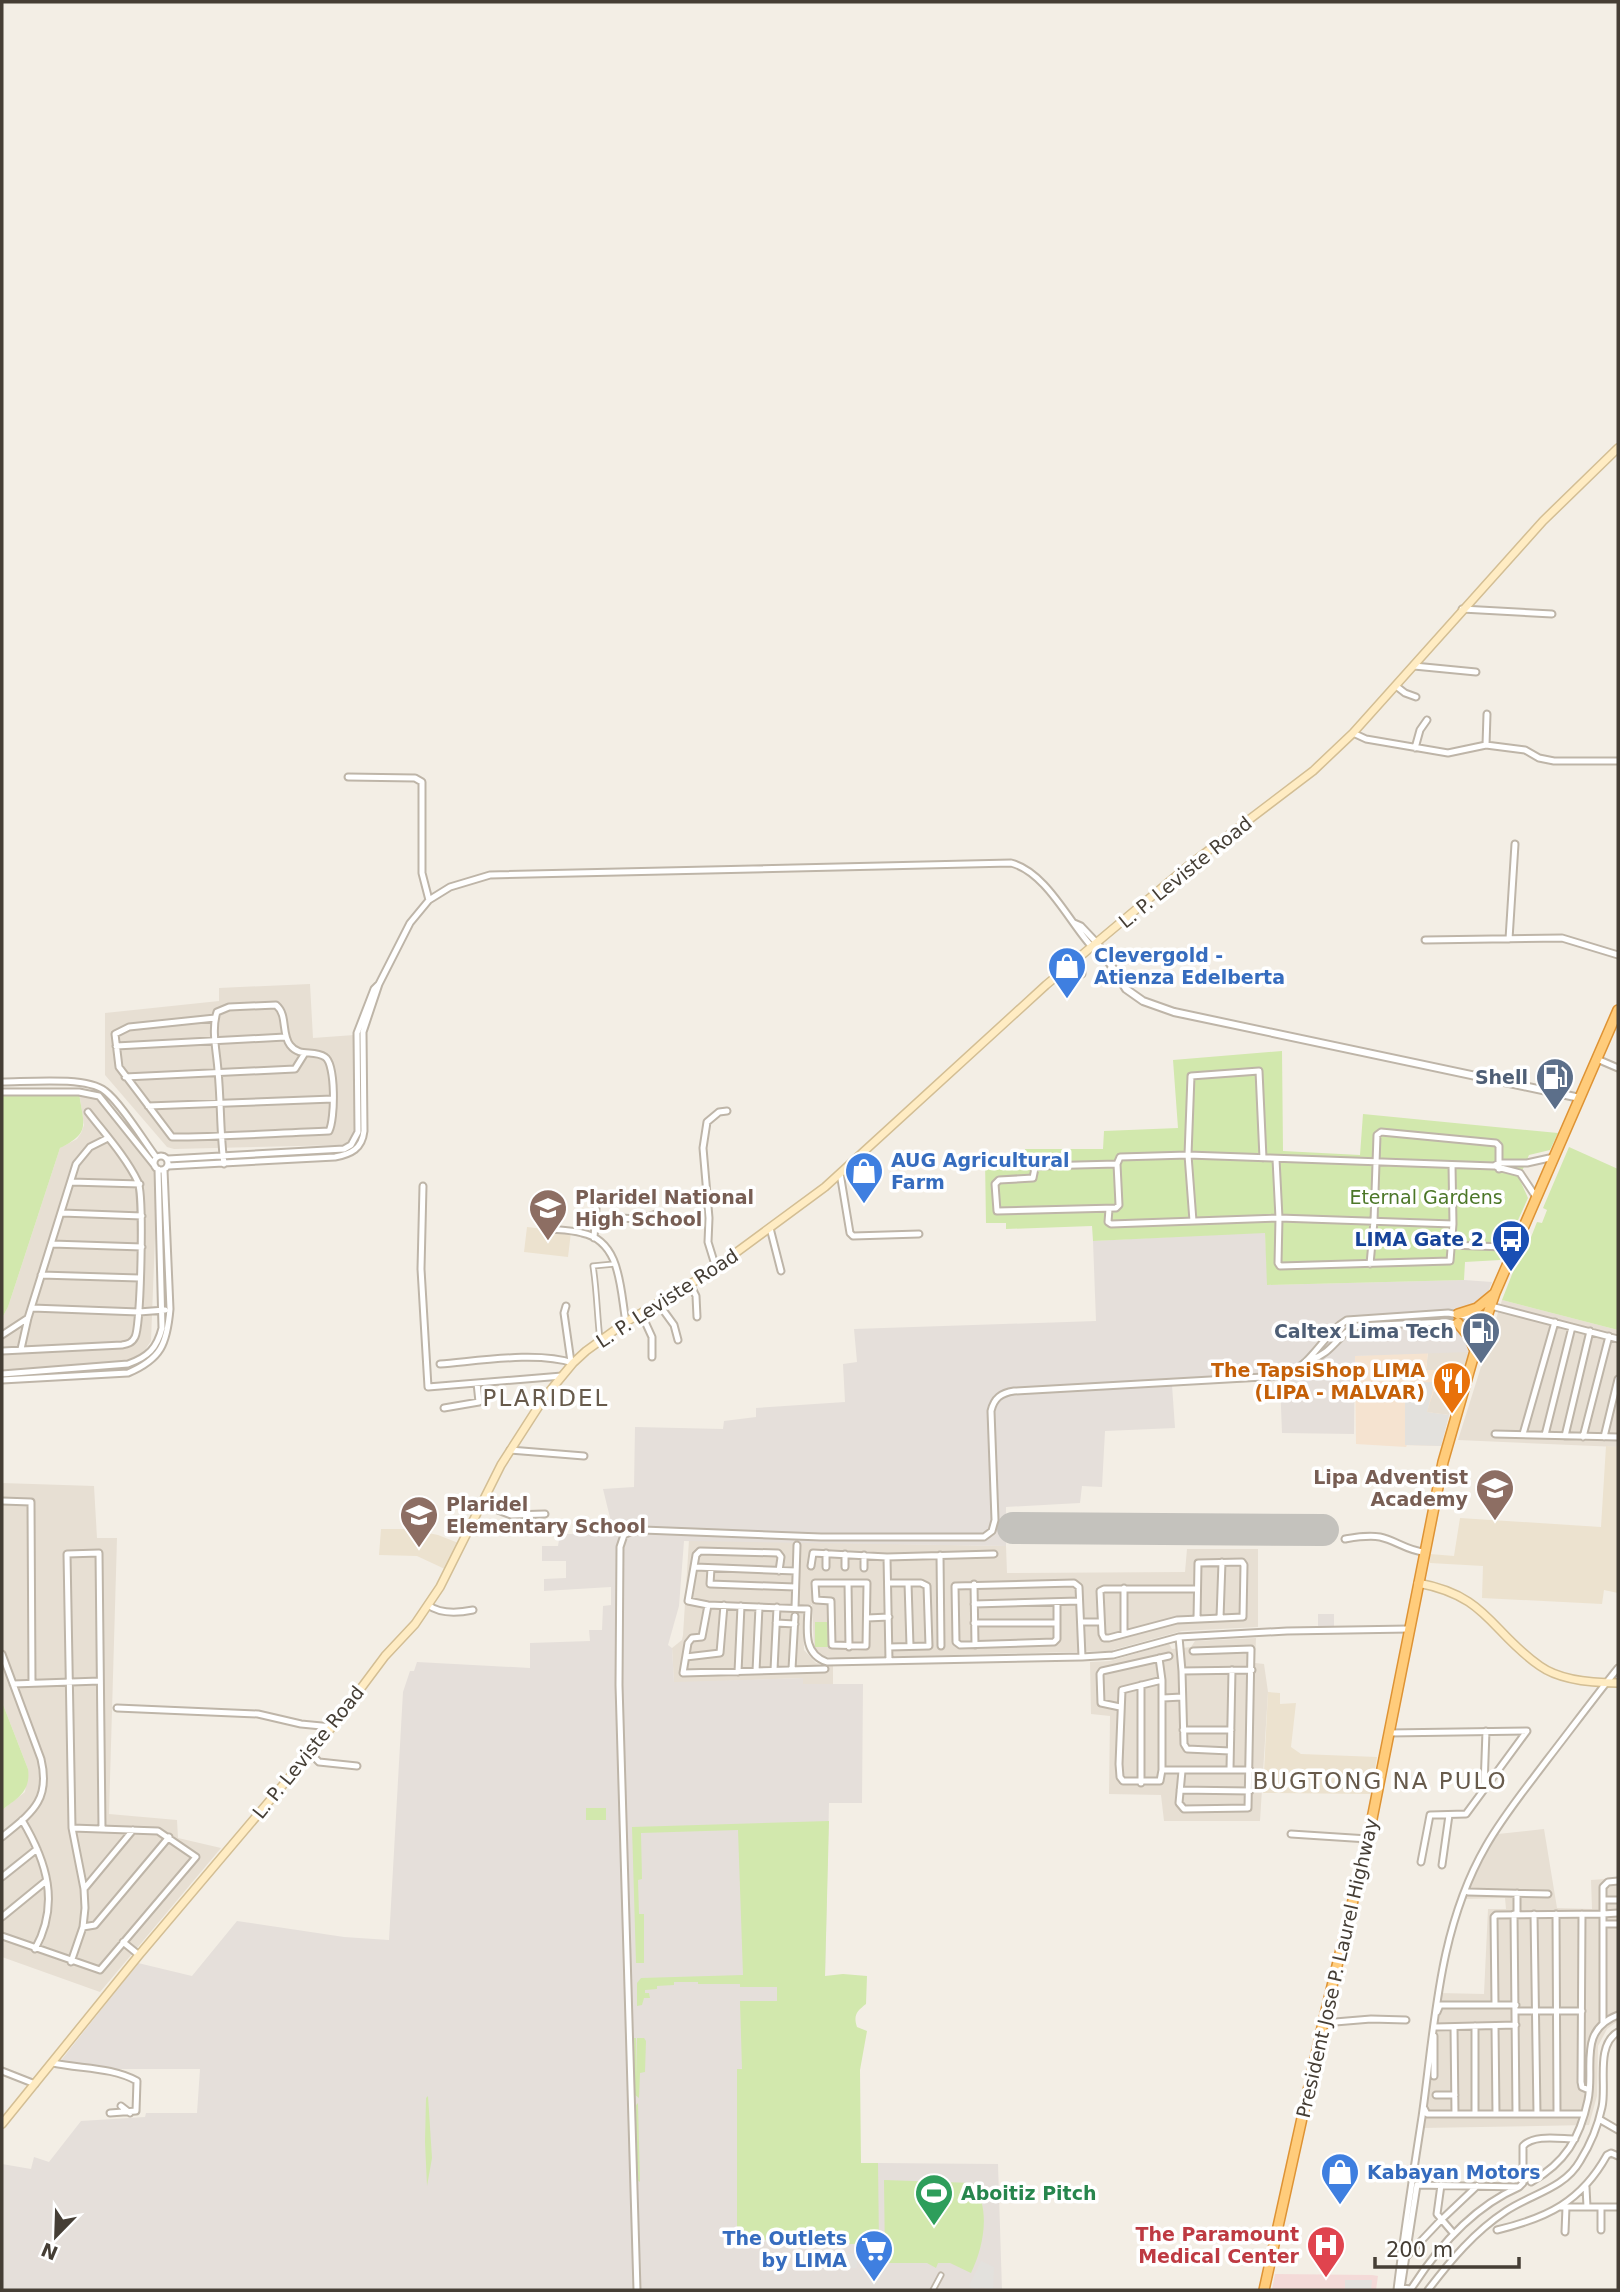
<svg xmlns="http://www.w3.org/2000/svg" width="1620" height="2292" font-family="'DejaVu Sans',sans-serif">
<rect width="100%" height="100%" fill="#f3eee5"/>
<path fill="#e7dfd3" d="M310,984L313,1038L354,1035L357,1137L353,1143L344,1145L174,1149L167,1147L105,1075V1013L219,1001V988Z
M79,1092L101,1100L155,1173L157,1186L151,1341L141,1356L127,1362L2,1372V1318L8,1307L60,1148L77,1139L81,1133L84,1125Z
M1502,1300L1618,1330V1447L1458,1440Z
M1428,1352H1470L1449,1415L1426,1412L1434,1390L1437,1370H1426Z
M2,1483L94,1486L97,1538H117L109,1814L177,1820L178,1838L221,1848L100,1992L2,1957V1810L25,1792L28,1769L2,1702Z
M689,1540L1006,1546L1007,1573L1185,1572L1187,1549H1258V1627L1182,1631L1109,1651L838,1658L822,1656L814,1649L812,1605L798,1604V1609L803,1613L804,1650L816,1663L833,1665V1684H803L802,1678L674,1683L672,1648L682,1640L683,1635Z
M1256,1638L1255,1663L1264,1664L1268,1692L1260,1821H1164L1161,1795L1109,1794L1110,1716L1091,1714L1090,1662L1110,1661L1169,1644L1172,1649L1191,1647L1195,1641Z
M1544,1829L1557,1908L1592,1909L1591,1880L1618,1878V2021L1607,2029L1598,2046L1597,2096L1589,2125L1421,2128L1439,1993L1484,1994L1488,1909H1506L1505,1898L1463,1899L1487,1848L1498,1834Z"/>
<path fill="#f5e3d0" d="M1428,1352L1426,1370H1437L1434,1390L1427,1412L1449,1415L1441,1446L1407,1445L1406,1447L1356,1444L1355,1356Z"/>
<path fill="#e5dfda" d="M1265,1232L1268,1285L1464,1280L1492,1282L1482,1308L1470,1352L1355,1356L1354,1434L1282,1433L1280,1381L1172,1385L1175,1428L1105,1431L1102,1487L1082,1486L1080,1503L1006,1507V1546L684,1541L679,1606L668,1645L672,1648L674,1682L803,1678V1684H863L862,1803H829L825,1976L788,2067L738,2069L740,2247L762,2240L796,2241V2245L878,2243V2163L998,2164L1002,2290H2V2164L31,2169L34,2157L49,2162L81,2121L145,2117L146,2113H197L200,2069H93L59,2063L138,1963L192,1976L237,1921L344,1937L389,1940L403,1692L410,1671H414L417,1662L530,1668V1643L590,1641L589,1630H602L603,1606L611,1605V1587L544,1591V1579L566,1578V1561H542V1546H558L560,1534H614L603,1489L634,1487L635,1427L723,1429L724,1421L756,1417V1408L845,1402L843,1364L857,1362L854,1329L1096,1321L1093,1241Z
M1318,1614H1334V1628H1318Z"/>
<path fill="#ece2cf" d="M527,1227L571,1232L568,1257L524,1252Z
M1606,1446L1618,1447V1593L1604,1590L1602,1604L1482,1598L1483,1566L1430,1563V1554L1454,1556L1460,1518L1601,1527Z
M381,1529H409L438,1535L461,1544L447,1570L417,1556L379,1555Z
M1268,1692L1280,1693V1704L1296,1703L1291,1747L1301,1754L1377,1757L1371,1794L1263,1793Z"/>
<path fill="#f4dad8" d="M1275,2274L1372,2275L1378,2276L1376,2290H1272Z"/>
<path fill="#d2e8ad" d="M1282,1051L1283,1151L1360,1155L1363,1114L1558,1133L1550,1150L1529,1155L1519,1178L1528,1198L1500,1260L1465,1262L1464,1280L1267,1285L1265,1233L1093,1241L1092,1226L1006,1229V1223H986L985,1159L1024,1164L1025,1149H1103L1104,1131L1178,1128L1173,1060Z
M9,1092H79C83,1124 92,1132 60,1148L8,1307L2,1318V1097Z
M1569,1147L1618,1169V1330L1502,1300L1520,1254L1524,1255L1537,1222L1542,1223L1547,1210L1543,1208Z
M815,1622H829V1647H815Z
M2,1702L28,1769C31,1791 18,1798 2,1810Z
M586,1808H606V1820H586Z
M829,1821L825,1976L843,1974L867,1976L866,2004C857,2011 853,2015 857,2027L867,2031L860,2070L861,2163H878L879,2243L796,2246V2241L762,2240L737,2247V2069H742L740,2001H777V1987H740V1984H698V1982H674V1985L657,1986V1989L645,1990V1993H649L650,1998H644L642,2005L637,2006V1983L641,1978L743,1975L738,1830L641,1833L642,1879L638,1880L639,1914H644V1963H636L632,1827Z
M633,2038H636L637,2079V2038H644L646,2041L645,2072L640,2073L639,2098L635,2095Z
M428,2096L432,2158L427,2186L425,2142L426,2098Z
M638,2103L640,2182L637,2180L635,2106Z
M884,2180L973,2183C991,2209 984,2246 971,2273L950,2263H938L936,2268L927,2263H885Z"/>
<path fill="#e3e1dd" d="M1435,1382L1427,1412L1449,1415L1441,1446L1405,1445V1383Z
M857,2253V2268L803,2270V2255Z
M981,2261L994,2267L993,2290L981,2287L977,2290L969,2286Z
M1345,2280H1372L1371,2290H1345Z"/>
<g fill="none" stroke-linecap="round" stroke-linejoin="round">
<path stroke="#c4c2bd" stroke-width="32" d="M1013,1528L1323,1530"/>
<defs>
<path id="pedestrian" d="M600,1340C597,1315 597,1291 593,1266L614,1264
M933,2290L941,2275"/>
<path id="minor" d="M1462,609L1552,614
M1414,666L1476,672
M1396,686L1405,693L1416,697
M1487,714L1486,745L1525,750L1539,758L1554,761H1618
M1353,733L1366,739L1448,753L1486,745
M1415,748L1420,730L1427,720
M348,777L415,778L422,782V873L429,900
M1074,923L1081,926L1097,943
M1509,939L1515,844
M1425,940L1562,938L1618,955
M1080,957L1082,974
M215,1018L129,1027L115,1034L119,1067L172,1137C224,1137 276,1133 329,1131C335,1120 336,1064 325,1057C313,1049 300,1058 290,1045C281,1033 288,1015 276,1005L229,1007L217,1012C211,1030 217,1053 218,1071C221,1102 220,1133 224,1164
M116,1046L285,1037
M1597,1059L1618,1068
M125,1077L295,1069L305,1053
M2,1082C27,1082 86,1076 105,1091C120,1102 144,1141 156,1157
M2,1092H79L99,1096L155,1166
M148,1106L333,1099
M154 1163a7 7 0 1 1 14 0a7 7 0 1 1-14 0Z
M168,1159L344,1149L351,1145L358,1132L357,1033L374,989L379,984L410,923L429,900L450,887L490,875L1011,863C1046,872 1069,922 1092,947
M1276,1159L1279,1218L1278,1263L1280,1266L1450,1261L1453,1224L1452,1165
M1117,1164L1039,1166L1035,1168L1033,1178L999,1180L995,1184L997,1211L1116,1208L1119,1205L1117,1164L1120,1157L1188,1155L1494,1166L1499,1163H1527L1554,1157
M168,1166L335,1157C351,1154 362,1149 364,1131L363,1032L379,984
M1497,1167L1520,1173L1536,1197
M840,1173L850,1233L853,1236L919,1234
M71,1182L140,1184
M423,1186L421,1269L428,1387L562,1376
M1109,1209L1108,1222L1111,1224L1279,1218L1453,1224
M62,1213L142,1216
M1193,1221L1188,1155L1191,1076L1259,1071L1263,1158
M595,1222C617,1211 633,1226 658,1213
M770,1228L781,1271
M549,1229C560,1230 571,1230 582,1233C622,1241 620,1291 626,1322
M594,1238L596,1208
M52,1244L142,1247
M1450,1245L1504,1247
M1370,1264L1374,1221L1377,1135L1381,1132L1496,1143L1499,1146V1169
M716,1268L708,1242L709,1218L703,1148L707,1122L719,1112L727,1111
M41,1275L139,1278
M690,1284L696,1296L697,1317
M658,1303L674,1325L678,1340
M566,1306L564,1313L571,1362
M1491,1306L1618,1339
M32,1308L139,1312L165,1310
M641,1313L652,1337V1357
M2,1335L28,1318
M21,1349L28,1318L76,1164L90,1147L108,1138
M2,1351L122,1345C128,1344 132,1343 135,1337C141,1325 144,1195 138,1182C126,1157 105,1134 88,1112
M1312,1359C1332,1354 1339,1332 1358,1326L1447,1322L1482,1330
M440,1364C478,1361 538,1351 573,1363
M2,1374L128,1364C148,1357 157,1348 162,1328L158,1169
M2,1380L128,1373C161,1359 167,1344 170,1309L164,1170
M444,1408L479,1402L477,1383
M1495,1434L1618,1437
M1523,1434L1555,1322
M1545,1435L1572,1327
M1565,1436L1590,1331
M1583,1437L1609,1336
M1604,1437L1618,1379
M510,1450L584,1456
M2,1501L31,1502L32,1683
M482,1504L511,1515L545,1514
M1345,1539C1357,1537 1368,1535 1380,1537C1395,1540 1408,1551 1424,1552
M826,1553V1567
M940,1555L941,1646
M887,1557L994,1554
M811,1566L813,1553L887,1557L889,1661
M695,1567L796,1571
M845,1567V1554
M711,1568L710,1584L795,1587
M864,1568V1555
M779,1571L781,1557L778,1553L700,1551L696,1555L688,1601L708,1605L808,1609C807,1631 803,1654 827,1662L1082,1657L1113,1655L1179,1637L1287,1631L1409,1629
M815,1583H867L866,1646L832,1645L831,1601L816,1600Z
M848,1583L849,1647
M888,1583H921L927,1586L929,1646L889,1647
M908,1583L910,1646
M974,1584L975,1645
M1197,1589H1104L1100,1591L1102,1634L1104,1638H1109L1177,1620L1243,1617L1244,1565L1242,1562L1198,1563L1197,1619
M1057,1602V1639L1054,1642L960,1645L956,1642L955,1586L1074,1583L1079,1587L1082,1657
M974,1604L1079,1601
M428,1605C440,1614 458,1613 473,1610
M708,1605L702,1637L692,1638L688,1643L683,1673L825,1669
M795,1608L797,1545
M867,1618L889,1617
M1220,1618L1222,1562
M1081,1622H1101
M776,1623L795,1624
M974,1623H1057
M1124,1633V1588
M1179,1637L1182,1671L1184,1744L1187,1749L1230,1751
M2,1654L41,1759C51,1801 31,1813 2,1837
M686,1657L720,1653L724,1605
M1159,1658L1162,1680
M792,1669L795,1616
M774,1670L777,1607
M756,1671L759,1607
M1182,1671L1252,1670
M738,1672L741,1606
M1162,1680V1770L1160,1781H1123L1120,1777L1119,1764L1122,1690Z
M13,1684L100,1681
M1163,1698L1182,1697
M1120,1707L1101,1703L1100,1674L1102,1671L1169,1656
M117,1708L258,1714L301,1724L332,1727
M1183,1730H1231
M1389,1733L1527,1731L1466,1814L1430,1815L1421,1862
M310,1753L319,1762L357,1766
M1230,1769L1232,1670
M1162,1770H1250
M1182,1771L1179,1803L1184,1809L1248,1808L1251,1649L1193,1651
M1141,1783V1685
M1484,1787L1486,1731
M1180,1790L1250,1791
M22,1820C47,1862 60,1904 35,1949
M1291,1834L1368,1839
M1442,1865L1449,1815
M2,1877L37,1849
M84,1889L133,1830
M1468,1892L1548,1894
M1603,1900H1618
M1618,1913L1603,1914V1924H1618
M1514,1914L1516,2114
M1517,1914V1893
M1534,1914L1537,2114
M1556,1914L1557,2114
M1582,1914L1581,2082L1582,2087L1589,2090
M2,1917L46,1881
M1603,1924V2024
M83,1927L95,1925L169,1837
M2,1936L100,1970L196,1857L158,1831L72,1828
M123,1942L139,1955
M71,1962L83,1927L85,1908L84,1889L72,1828L67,1554L99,1553L102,1828
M1495,2004L1494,1917L1496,1915L1603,1914V1887L1608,1882L1618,1881
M1517,2011H1582
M1437,2012L1440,2005H1516
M1323,2023L1371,2019L1406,2020
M1475,2026V2114
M1495,2026L1496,2114
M1435,2027L1516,2025
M1454,2027L1455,2114
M53,2063C81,2069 112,2067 137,2081L136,2111L110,2113
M2,2071L35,2084
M1434,2076V2036
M1436,2095H1455
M121,2106L130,2113
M1424,2108L1427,2114H1584
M1599,2119L1618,2130
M1531,2182C1565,2163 1580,2138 1588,2100C1595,2067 1577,2031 1618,2015
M1441,2185L1437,2214L1454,2234
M1519,2187C1473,2207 1438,2247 1411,2289L1401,2288L1417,2185L1519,2187L1523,2183V2146C1534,2134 1560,2139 1575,2139
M1586,2187L1587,2207
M1560,2207H1618
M1497,2230C1547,2218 1581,2202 1607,2155L1611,2153L1618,2156
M1601,2230V2207
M1565,2232L1566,2207
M1405,2258L1440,2221L1477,2186
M637,2290L619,1685L620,1547L624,1535L630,1532L643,1530L821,1537H984L992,1531L995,1520L991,1411C994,1398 1001,1393 1014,1391L1281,1376C1312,1368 1321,1335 1347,1320L1448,1313L1486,1320
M1397,2290C1404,2232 1413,2175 1422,2117C1435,2025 1438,1929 1486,1846C1503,1816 1526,1788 1547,1760C1571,1729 1594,1698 1618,1668
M1428,2290C1451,2260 1474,2232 1506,2211C1531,2194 1564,2189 1580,2161C1590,2145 1598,2126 1602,2107C1607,2086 1595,2045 1618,2032"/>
<path id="tertiary" d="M1097,943L1126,989L1143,1001L1174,1012L1580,1098"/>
<path id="secondary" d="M1418,1583C1488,1596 1490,1631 1540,1666C1561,1681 1593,1683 1618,1683
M2,2124L139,1955L332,1727L385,1656L415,1624L440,1587L501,1465L544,1398L573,1363L586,1351L626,1322L707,1274L825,1187L1046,985L1188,866L1313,771L1353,733L1543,521L1618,448"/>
<path id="trunk" d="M1458,1314L1477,1308L1494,1294
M1458,1323L1470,1338L1475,1351
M1264,2290L1323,2023L1368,1839L1443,1462L1475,1351L1495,1293L1618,1010"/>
</defs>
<use href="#pedestrian" stroke="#beb5a8" stroke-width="7"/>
<use href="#minor" stroke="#beb5a8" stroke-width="9"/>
<use href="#tertiary" stroke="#beb5a8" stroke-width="10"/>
<use href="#secondary" stroke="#d3be94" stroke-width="10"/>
<use href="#trunk" stroke="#de9334" stroke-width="12"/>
<use href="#pedestrian" stroke="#fff" stroke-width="3.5"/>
<use href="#minor" stroke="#fff" stroke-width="5"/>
<use href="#tertiary" stroke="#fff" stroke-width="6"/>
<use href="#secondary" stroke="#ffecc3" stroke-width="7"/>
<use href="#trunk" stroke="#ffcc7b" stroke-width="9"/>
</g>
<defs>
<symbol id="shop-pin" viewBox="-11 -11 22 30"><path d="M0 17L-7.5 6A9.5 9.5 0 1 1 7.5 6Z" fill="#3f7fe0" stroke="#fff"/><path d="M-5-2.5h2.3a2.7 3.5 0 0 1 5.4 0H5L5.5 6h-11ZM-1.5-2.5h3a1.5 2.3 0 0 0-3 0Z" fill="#fff"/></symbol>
<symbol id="fuel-pin" viewBox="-11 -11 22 30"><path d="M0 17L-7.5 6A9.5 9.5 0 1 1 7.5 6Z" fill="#5c6f8a" stroke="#fff"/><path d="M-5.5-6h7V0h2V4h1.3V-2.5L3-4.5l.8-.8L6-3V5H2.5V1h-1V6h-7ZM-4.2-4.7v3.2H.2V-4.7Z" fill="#fff"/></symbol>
<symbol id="school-pin" viewBox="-11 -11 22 30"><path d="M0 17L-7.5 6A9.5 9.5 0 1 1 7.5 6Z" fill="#8d6e63" stroke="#fff"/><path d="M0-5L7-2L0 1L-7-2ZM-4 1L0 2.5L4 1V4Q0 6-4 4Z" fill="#fff"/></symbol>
<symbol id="bus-pin" viewBox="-11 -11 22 30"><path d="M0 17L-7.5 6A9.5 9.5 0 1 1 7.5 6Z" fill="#1a4fb4" stroke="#fff"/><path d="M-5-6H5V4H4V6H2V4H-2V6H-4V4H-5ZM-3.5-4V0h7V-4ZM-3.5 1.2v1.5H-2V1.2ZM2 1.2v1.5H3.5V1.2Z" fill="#fff"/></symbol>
<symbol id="restaurant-pin" viewBox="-11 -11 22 30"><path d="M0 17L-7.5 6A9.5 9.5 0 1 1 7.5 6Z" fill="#e8710a" stroke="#fff"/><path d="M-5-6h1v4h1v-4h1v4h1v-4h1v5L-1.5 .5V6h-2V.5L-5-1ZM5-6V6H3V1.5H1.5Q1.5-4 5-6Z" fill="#fff"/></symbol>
<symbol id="stadium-pin" viewBox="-11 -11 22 30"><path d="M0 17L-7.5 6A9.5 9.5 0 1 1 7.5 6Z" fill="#2e9e5b" stroke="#fff"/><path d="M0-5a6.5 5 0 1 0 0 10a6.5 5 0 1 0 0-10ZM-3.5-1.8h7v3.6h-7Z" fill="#fff"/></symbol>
<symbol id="hospital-pin" viewBox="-11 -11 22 30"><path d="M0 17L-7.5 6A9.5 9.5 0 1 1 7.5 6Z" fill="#e0444e" stroke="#fff"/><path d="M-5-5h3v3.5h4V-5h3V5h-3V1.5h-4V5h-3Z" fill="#fff"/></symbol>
<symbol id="supermarket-pin" viewBox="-11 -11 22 30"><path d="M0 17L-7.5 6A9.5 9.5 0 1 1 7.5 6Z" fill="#3f7fe0" stroke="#fff"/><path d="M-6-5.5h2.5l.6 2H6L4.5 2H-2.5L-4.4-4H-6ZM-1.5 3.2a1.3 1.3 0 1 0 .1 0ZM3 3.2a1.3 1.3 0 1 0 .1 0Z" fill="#fff"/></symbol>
</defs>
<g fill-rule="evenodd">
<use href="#shop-pin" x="1045" y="944" width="44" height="60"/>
<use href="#fuel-pin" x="1533" y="1055" width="44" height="60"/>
<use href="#shop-pin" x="842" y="1149" width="44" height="60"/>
<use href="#school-pin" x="526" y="1186" width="44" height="60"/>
<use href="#bus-pin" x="1489" y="1217" width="44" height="60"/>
<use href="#fuel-pin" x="1459" y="1309" width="44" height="60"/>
<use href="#restaurant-pin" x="1430" y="1359" width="44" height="60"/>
<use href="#school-pin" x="1473" y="1466" width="44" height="60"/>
<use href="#school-pin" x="397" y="1493" width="44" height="60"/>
<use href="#shop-pin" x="1318" y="2150" width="44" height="60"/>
<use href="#stadium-pin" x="912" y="2171" width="44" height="60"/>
<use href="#hospital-pin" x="1304" y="2223" width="44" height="60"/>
<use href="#supermarket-pin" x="852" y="2227" width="44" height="60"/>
</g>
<g text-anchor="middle" stroke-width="7" stroke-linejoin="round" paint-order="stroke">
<g font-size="19" fill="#453e35" stroke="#fff">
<text transform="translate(1185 872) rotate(-39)" y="7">L. P. Leviste Road</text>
<text transform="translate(667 1298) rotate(-33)" y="7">L. P. Leviste Road</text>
<text transform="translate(308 1752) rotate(-51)" y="7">L. P. Leviste Road</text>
<text transform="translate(1337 1968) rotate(-77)" y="7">President Jose P. Laurel Highway</text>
</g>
<g font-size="19" font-weight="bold" fill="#366cbe" stroke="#fff" text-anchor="start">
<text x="1094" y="962">Clevergold -<tspan x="1094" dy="22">Atienza Edelberta</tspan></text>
<text x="891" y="1167">AUG Agricultural<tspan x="891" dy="22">Farm</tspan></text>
<text x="1367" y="2179">Kabayan Motors</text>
<text x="847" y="2245" text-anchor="end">The Outlets<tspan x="847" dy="22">by LIMA</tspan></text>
</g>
<g font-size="19" font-weight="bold" fill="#4e5e75" stroke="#fff" text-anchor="end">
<text x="1528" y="1084">Shell</text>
<text x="1454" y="1338">Caltex Lima Tech</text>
</g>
<g font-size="19" font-weight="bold" fill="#785e54" stroke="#fff" text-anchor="start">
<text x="575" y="1204">Plaridel National<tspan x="575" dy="22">High School</tspan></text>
<text x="1468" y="1484" text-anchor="end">Lipa Adventist<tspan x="1468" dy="22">Academy</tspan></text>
<text x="446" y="1511">Plaridel<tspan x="446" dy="22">Elementary School</tspan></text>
</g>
<g font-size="19" fill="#4c7728" stroke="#fff">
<text x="1426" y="1204">Eternal Gardens</text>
</g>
<g font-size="19" font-weight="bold" fill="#164399" stroke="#fff" text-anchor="end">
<text x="1484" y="1246">LIMA Gate 2</text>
</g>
<g font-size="19" font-weight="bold" fill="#c56008" stroke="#fff" text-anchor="end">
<text x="1425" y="1377">The TapsiShop LIMA<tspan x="1425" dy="22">(LIPA - MALVAR)</tspan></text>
</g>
<g font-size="19" font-weight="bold" fill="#27864d" stroke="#fff" text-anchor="start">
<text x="961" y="2200">Aboitiz Pitch</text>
</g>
<g font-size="19" font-weight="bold" fill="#be3a42" stroke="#fff" text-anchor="end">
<text x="1299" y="2241">The Paramount<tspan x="1299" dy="22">Medical Center</tspan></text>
</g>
<g font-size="23" letter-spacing="2" fill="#685b4c" stroke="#fff">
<text x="546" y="1406">PLARIDEL</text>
<text x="1380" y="1789">BUGTONG NA PULO</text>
</g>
</g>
<rect width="1620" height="2292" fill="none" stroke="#453e35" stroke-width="7"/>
<g transform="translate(56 2236) rotate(203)" stroke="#ffffff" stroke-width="5" paint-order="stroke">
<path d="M0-5L12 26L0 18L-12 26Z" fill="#453e35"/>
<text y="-10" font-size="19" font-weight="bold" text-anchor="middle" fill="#453e35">N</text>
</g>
<path d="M1375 2257v10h144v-10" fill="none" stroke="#453e35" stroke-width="3.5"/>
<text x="1386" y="2257" font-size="21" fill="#453e35" stroke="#ffffff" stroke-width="5" paint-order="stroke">200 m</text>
</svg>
